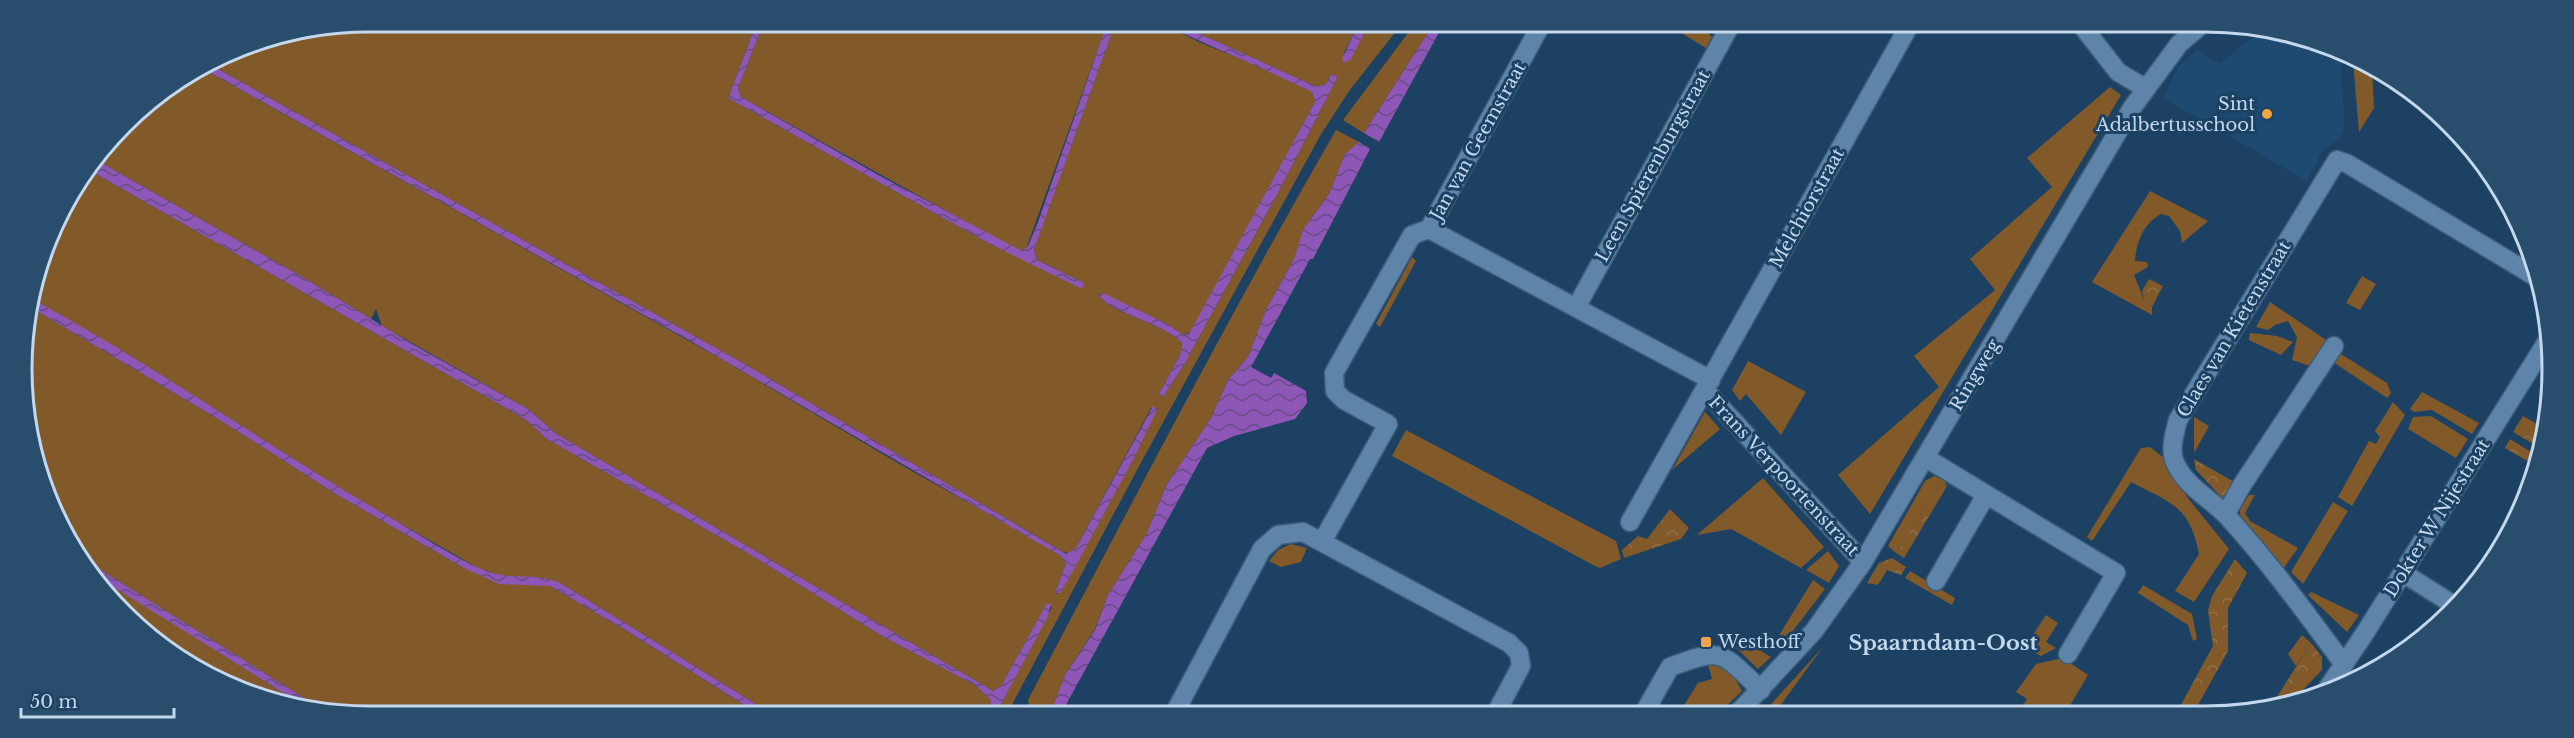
<svg xmlns="http://www.w3.org/2000/svg" width="2574" height="738" font-family="'Libre Baskerville',serif">
<defs>
<pattern id="forest-crowns" width="20" height="18" patternUnits="userSpaceOnUse" patternTransform="scale(1.5)"><rect width="20" height="18" fill="#825a2a"/><path d="M2 6a3 3 0 1 1 6 0M12 15a3 3 0 1 1 6 0" fill="none" stroke="#927149"/></pattern>
<pattern id="water-waves" width="16" height="10" patternUnits="userSpaceOnUse" patternTransform="scale(1.5)"><rect width="16" height="10" fill="#8d56b7"/><path d="M0 5q4-4 8 0t8 0" fill="none" stroke="#684d85"/></pattern>
</defs>
<rect width="100%" height="100%" fill="#1c4162"/>
<path fill="#1e4a71" d="M2285,33L2340,55L2345,130L2338,140L2322,151L2307,181L2163,98L2178,67L2197,50L2220,64L2247,41L2259,36Z"/>
<path fill="#825a2a" d="M369,21L757,22L728,98L992,245L1084,283L1037,260L1034,249L1115,24H1163L1201,43L1271,71L1312,92L1315,102L1191,332L1183,335L1167,324L1100,293L1099,296C1115,316 1161,321 1182,343L1180,355L1159,394L1163,397L1185,363L1280,189L1338,76L1331,75L1326,84L1317,87L1178,24H1358L1344,53V63L1354,53L1369,24L1401,25L1349,91L1320,136L1144,457L1008,712H997L1052,607H1045L1001,686L993,691L555,433L528,409L382,326L376,309L371,319L304,278L98,161L139,108L202,68L723,360L910,470L1039,542L1061,556L1066,564L1055,593L1058,594L1133,460L1157,408H1151L1076,548L1069,553L1063,552L748,366L209,64L236,47Z
M764,22L1107,24L1026,249L1019,251L1013,248L741,97L738,88Z
M1414,25H1433L1364,133L1343,120Z
M1670,26H1701L1712,37L1706,48Z
M2353,61L2372,69L2374,108L2359,132Z
M2110,87L2121,95L1870,514L1838,475L1939,387L1914,356L1995,290L1970,259L2052,187L2027,158Z
M1336,130L1359,142L1345,154L1329,194L1310,220L1294,259L1266,310L1248,357L1228,380L1211,418L1166,486L1147,533L1108,595L1095,629L1065,675L1052,709L1057,712H1030L1028,700C1129,509 1228,317 1336,130Z
M91,171L506,408L526,420L547,439L751,555L884,637L975,685L991,700L989,712L767,711L562,584L504,577L478,568L349,494L164,377L34,300L57,215Z
M2150,191L2208,221L2182,243L2180,231L2169,216L2161,214C2144,223 2136,242 2135,261L2147,262L2148,267L2134,275L2144,300L2152,307V315L2092,282Z
M1412,257L1416,261L1380,327L1376,324Z
M2362,276L2376,284L2360,310L2346,303Z
M2270,302L2326,340L2310,366L2292,360L2297,337L2288,321L2275,325L2268,330L2256,327Z
M32,308L223,422L336,494L464,568L550,586L625,630L754,711L323,710L82,558L33,459L22,346Z
M2250,333L2277,336L2293,342L2281,355L2249,340Z
M2336,351L2387,383L2391,393L2387,398L2330,360Z
M1748,361L1806,392L1781,435L1746,394L1740,401L1732,390Z
M2422,392L2479,423L2472,434L2432,410L2414,412L2410,409Z
M2393,402L2405,415L2352,506L2338,497L2369,441L2376,444L2380,437L2375,431Z
M1705,412L1720,429L1672,470Z
M2431,416L2468,439L2456,458L2408,429L2413,417Z
M2194,417L2209,426L2194,453Z
M1406,430L1616,541L1621,559L1600,568L1595,566L1392,456Z
M2150,447L2164,458L2187,497L2229,549L2194,602L2175,591L2199,554C2190,506 2171,503 2131,482L2092,541L2087,537L2141,448Z
M1934,476L1944,480L1947,486L1940,484L1896,553L1888,546L1925,481Z
M1763,478L1824,547L1801,568L1731,529L1697,535Z
M2249,495H2255L2245,513L2250,521L2298,548L2283,569L2240,516V509Z
M2333,502L2348,511L2303,584L2291,572Z
M1291,544L1307,548L1301,562L1281,567L1269,561L1278,550Z
M1828,551L1839,566L1829,583L1806,570Z
M88,570L311,710H301L176,659L93,581Z
M1910,571L1955,598L1952,605L1905,578Z
M1813,580L1825,589L1779,649L1773,645Z
M2143,585L2192,614L2197,639L2193,641L2188,625L2138,593Z
M2311,592L2359,615L2347,632L2308,595Z
M2046,615L2058,623L2046,642L2056,648L2041,656L2025,647Z
M1732,633L1771,657L1758,669L1724,636Z
M2302,635L2311,643L2296,666L2288,654Z
M1822,648L1775,713H1763Z
M2063,658L2088,675L2065,714H2018L2027,699L2016,692L2036,664Z
M1716,664L1731,671L1742,691L1719,713H1679L1698,683L1712,679L1708,665Z"/>
<path fill="url(#forest-crowns)" d="M2149,279L2163,286L2152,307L2144,300L2142,291Z
M2523,416L2546,429L2542,449L2513,432Z
M2510,439L2539,457L2536,466L2505,448Z
M2194,459L2236,483L2225,501L2196,470Z
M1940,484L1947,486L1904,558L1896,553Z
M1670,509L1689,528L1681,539L1624,558L1622,550L1638,536L1647,539Z
M1892,558L1906,567L1901,575L1887,570L1878,585L1867,583L1879,563Z
M2235,559L2247,573L2228,608V651L2193,714H2176L2213,646L2208,610L2212,596Z
M2311,643L2322,657V670L2291,702L2270,708Z"/>
<path fill="url(#water-waves)" d="M757,22H764L738,88L741,97L882,177L1022,251L1028,246L1038,222L1106,26L1107,24H1115L1034,250L1037,260L1084,283L1082,289L992,245L728,98Z
M1163,24H1178L1317,87L1326,84L1331,75L1338,76L1280,189L1185,363L1163,397L1159,394L1180,355L1182,343C1161,321 1116,316 1099,296L1101,293L1105,294L1167,324L1183,335L1189,334L1315,102L1312,92C1263,68 1212,47 1163,24Z
M1358,24H1369L1351,59L1344,63L1342,59Z
M1433,25H1443L1379,142L1364,133Z
M209,64L748,366L1066,554L1076,548L1153,406L1157,410L1133,460L1068,580L1060,593H1055L1066,564L1061,556L694,343L202,68Z
M1359,142L1370,149L1313,259H1310L1251,367L1271,378L1274,373L1306,391L1307,403L1295,419L1234,436L1207,448L1062,712L1052,709L1065,675L1095,630L1108,595L1147,533L1166,486L1211,418L1228,380L1248,357L1266,310L1294,259L1303,230L1329,194L1345,154Z
M98,161L304,278L412,344L528,409L555,433L993,691L1001,686L1047,603L1051,604L1048,616L997,712H989L991,700L975,685L884,637L751,555L547,439L526,420L506,408L91,171Z
M34,300C154,365 266,445 384,514C416,532 446,553 479,568C510,583 533,570 562,584L767,711H754L627,631L550,586L499,584L464,568L336,494L223,422L32,308Z
M82,558L323,710H311L88,571Z"/>
<g fill="none" stroke-linecap="round" stroke-linejoin="round">
<defs>
<path id="minor" d="M2083,27L2118,72L2145,88
M1429,229L1711,380
M1577,306L1730,26
M1705,390L1863,562
M1926,458L2116,573L2068,654
M2226,514L2242,485L2334,346
M1630,522L1909,26
M1322,542L1388,424L1344,400L1335,391L1334,373L1412,235L1429,229L1541,25
M2403,573L2457,607
M1936,581L1986,495
M2343,663C2306,613 2269,562 2227,516C2210,498 2183,485 2174,460C2170,447 2175,432 2178,420L2337,160L2348,164L2536,277
M2325,692L2365,633L2546,343
M1175,712L1262,549L1278,535L1303,532L1509,643L1519,653L1521,666L1496,713
M1644,713L1670,667C1724,647 1720,651 1761,690
M1738,713L1814,631L1863,562L2132,108L2179,44L2199,27"/>
</defs>
<use href="#minor" stroke="#3c5c78" stroke-width="21"/>
<use href="#minor" stroke="#5e84a9" stroke-width="18"/>
</g>
<g fill="#f3a442" stroke="#1c4162" stroke-width="2">
<circle cx="2267" cy="114" r="6"/>
<rect x="1700" y="636" width="12" height="12" rx="3"/>
</g>
<g text-anchor="middle" stroke-width="6" stroke-linejoin="round" paint-order="stroke">
<g font-size="18" fill="#c4d8ed" stroke="#1c4162" text-anchor="end">
<text x="2255" y="110">Sint<tspan x="2255" dy="21">Adalbertusschool</tspan></text>
<text x="1718" y="648" text-anchor="start">Westhoff</text>
</g>
<g font-size="18" fill="#c4d8ed" stroke="#1c4162">
<text transform="translate(1478 141) rotate(-61)" y="6">Jan van Geemstraat</text>
<text transform="translate(1653 166) rotate(-61)" y="6">Leen Spierenburgstraat</text>
<text transform="translate(1807 208) rotate(-61)" y="6">Melchiorstraat</text>
<text transform="translate(2234 329) rotate(-59)" y="6">Claes van Kietenstraat</text>
<text transform="translate(1975 375) rotate(-59)" y="6">Ringweg</text>
<text transform="translate(1784 476) rotate(47)" y="6">Frans Verpoortenstraat</text>
<text transform="translate(2437 518) rotate(-58)" y="6">Dokter W Nijestraat</text>
</g>
<g font-size="21" font-weight="bold" fill="#c4d8ed" stroke="#1c4162">
<text x="1943" y="650">Spaarndam-Oost</text>
</g>
</g>
<path d="M0 0H2574V738H0ZM369 32H2205A337 337 0 0 1 2542 369V369A337 337 0 0 1 2205 706H369A337 337 0 0 1 32 369V369A337 337 0 0 1 369 32Z" fill="#294d6d" fill-rule="evenodd"/>
<path fill="none" stroke="#c4d8ed" stroke-width="3" d="M369 32H2205A337 337 0 0 1 2542 369V369A337 337 0 0 1 2205 706H369A337 337 0 0 1 32 369V369A337 337 0 0 1 369 32Z"/>
<path d="M21 708v9h153v-9" fill="none" stroke="#c4d8ed" stroke-width="3"/>
<text x="30" y="708" font-size="18" fill="#c4d8ed" stroke="#1c4162" stroke-width="4.5" paint-order="stroke">50 m</text>
</svg>
